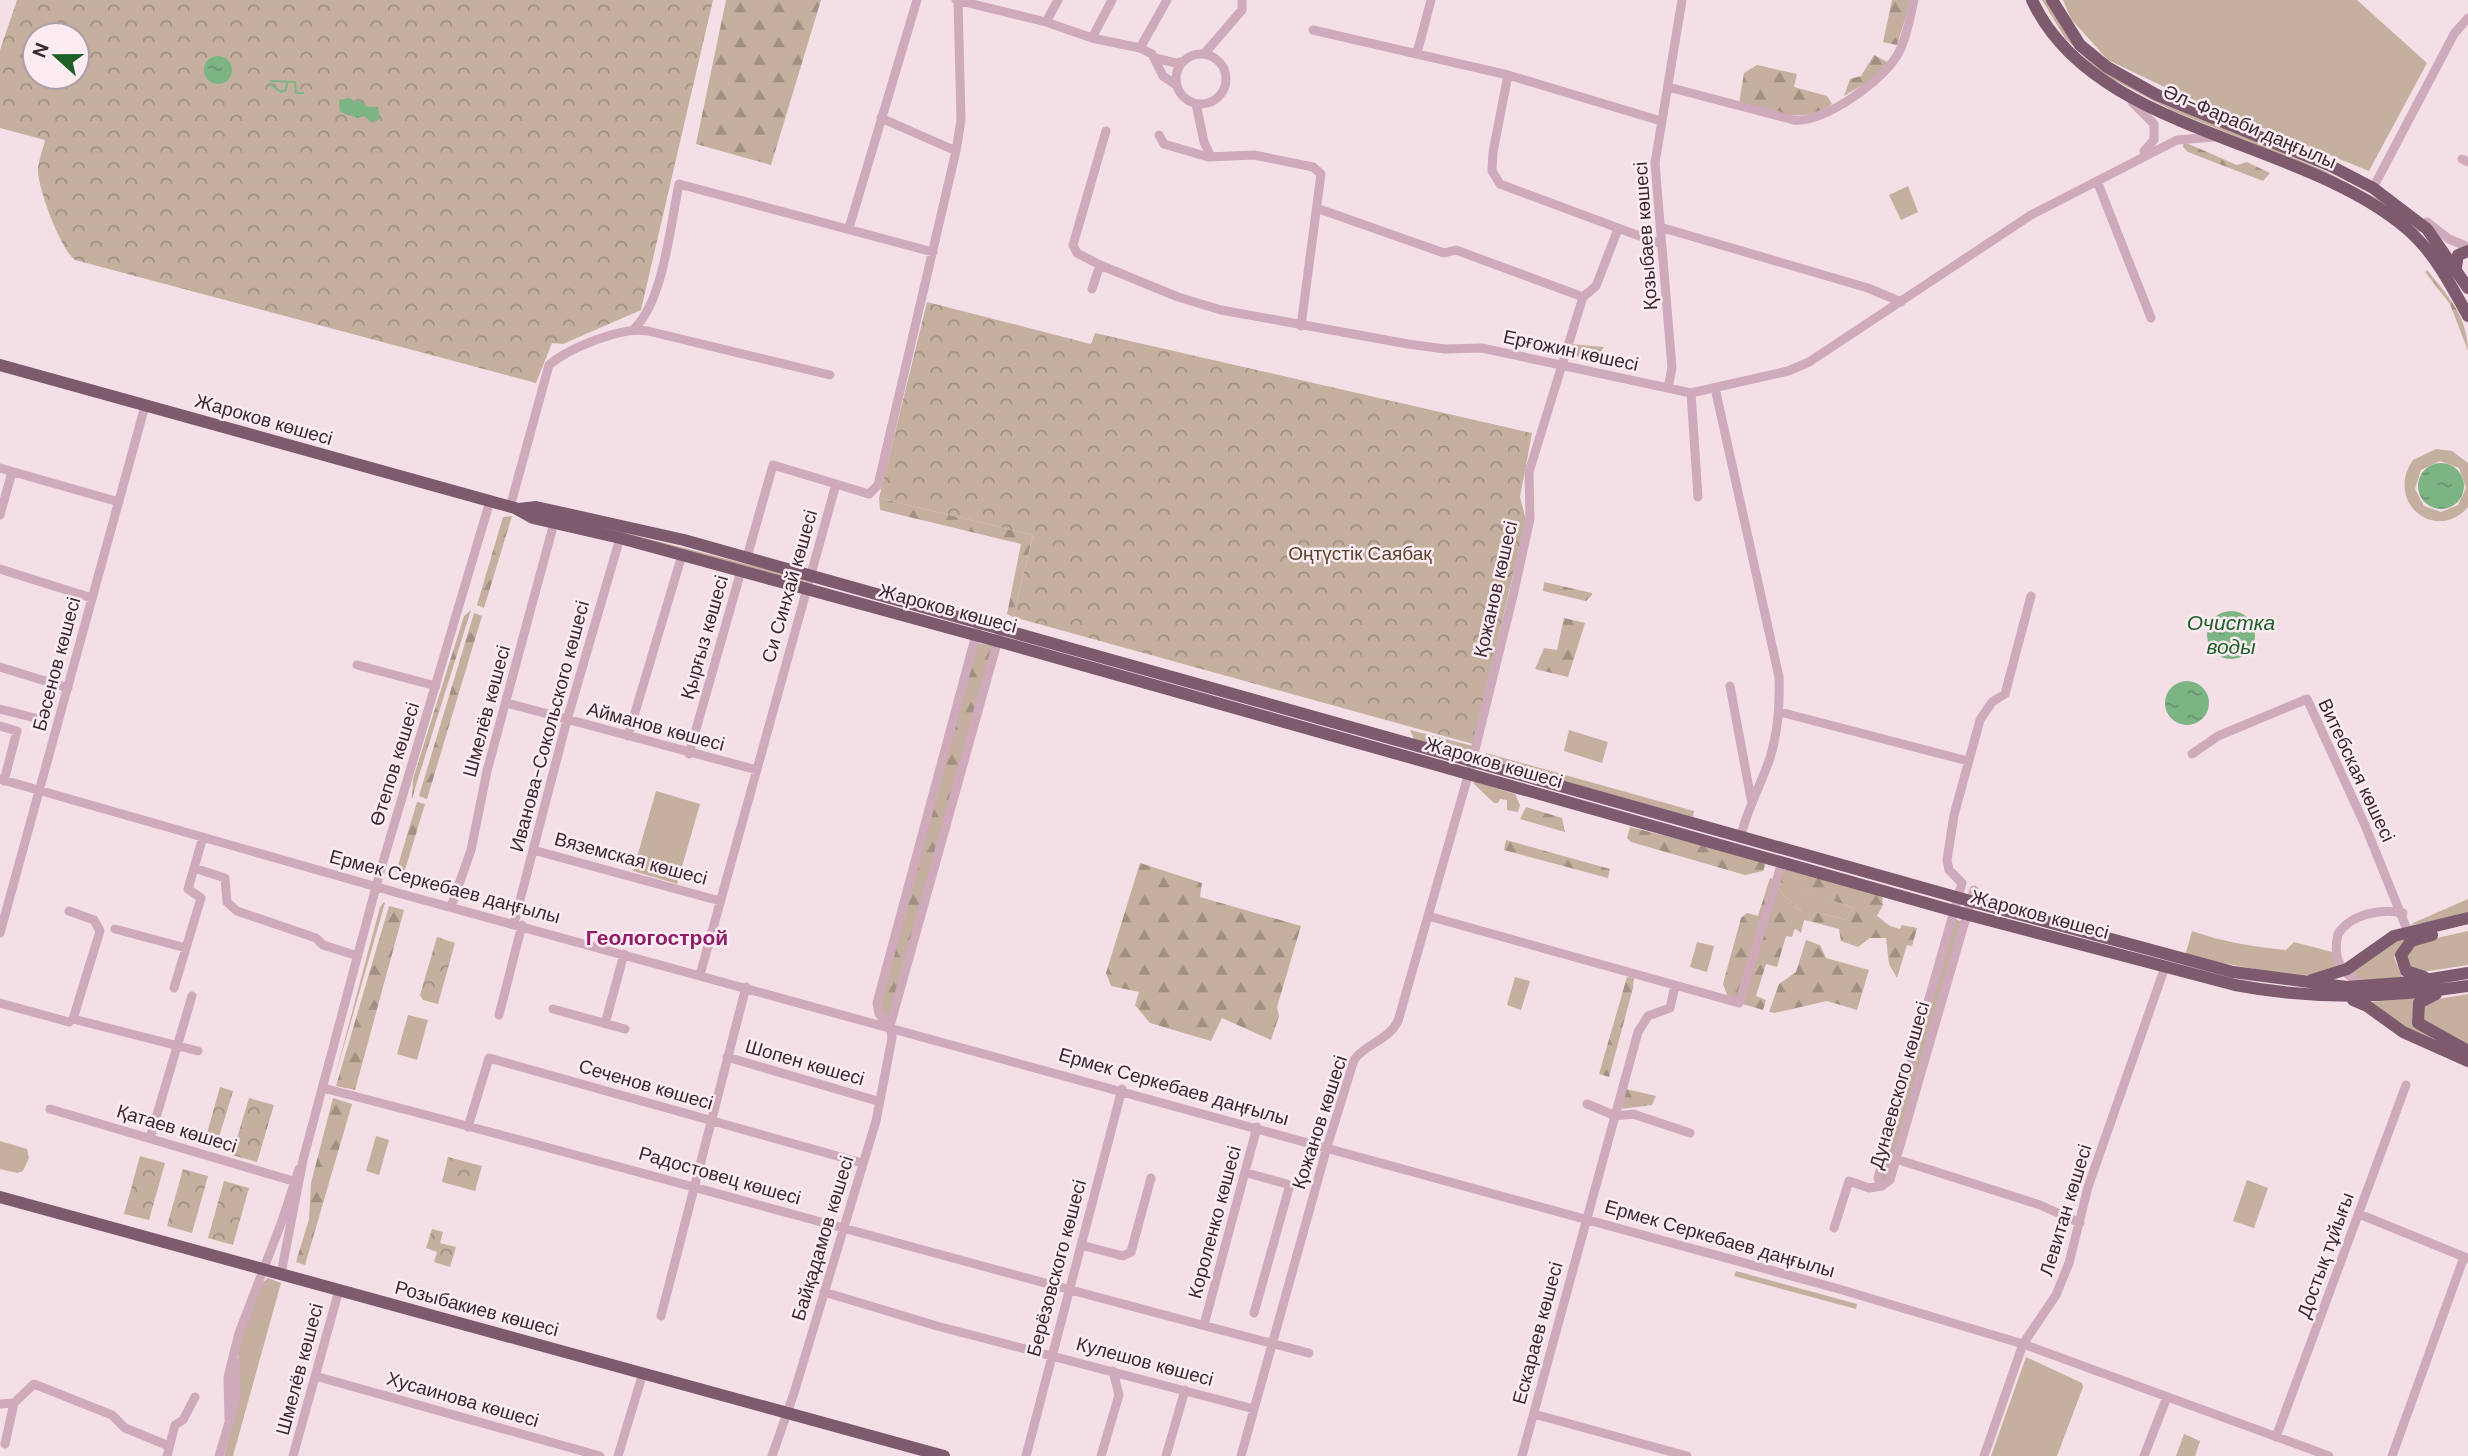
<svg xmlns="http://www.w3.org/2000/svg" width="2468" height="1456" font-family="'DM Sans',sans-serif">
<defs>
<pattern id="forest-firs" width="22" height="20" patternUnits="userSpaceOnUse" patternTransform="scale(1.75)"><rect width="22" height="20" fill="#c5af9e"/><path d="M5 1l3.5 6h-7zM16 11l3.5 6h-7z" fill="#a18f82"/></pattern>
<pattern id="park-crowns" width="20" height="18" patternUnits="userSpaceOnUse" patternTransform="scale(1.75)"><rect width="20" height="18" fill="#c5af9e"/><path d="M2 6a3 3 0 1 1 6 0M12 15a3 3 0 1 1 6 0" fill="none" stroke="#a18f82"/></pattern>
<pattern id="water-ripples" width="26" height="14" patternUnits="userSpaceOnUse" patternTransform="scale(1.75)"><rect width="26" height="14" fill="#7cb484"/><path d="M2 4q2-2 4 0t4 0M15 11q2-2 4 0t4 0" fill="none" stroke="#67936d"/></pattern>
</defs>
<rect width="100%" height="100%" fill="#f5dfe7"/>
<path fill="#c5af9e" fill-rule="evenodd" d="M2042,0H2047L2068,36L2172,105L2325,171L2385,203L2421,230L2419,232L2325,173L2171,110L2099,72L2065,38Z
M2063,0H2357L2427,63L2369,171L2177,93L2108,60L2071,19Z
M1908,186L1918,212L1901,220L1889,195Z
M2436,449L2452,451L2468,463V507C2436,544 2384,502 2413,460ZM2440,461L2459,468L2466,488L2458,505L2441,512L2424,506L2415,489L2421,470Z
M555,515L805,579L803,584Z
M1410,730L1473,746L1468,754L1415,741Z
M1569,730L1608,742L1602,763L1564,751Z
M1486,753L1694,811L1693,817L1485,759Z
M1476,782L1515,794L1520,805L1518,812L1507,810V800L1500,799L1498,803H1494L1473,783Z
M656,791L700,804L677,884L633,871Z
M1776,880L1854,908L1846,920L1815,912L1809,921L1804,920L1801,933L1794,928L1801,911L1781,892Z
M2468,899V915L2411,925L2413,923Z
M384,902L385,903L333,1084L380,907Z
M1954,919L1961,921L1890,1180L1879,1183Z
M2192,931C2223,942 2254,947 2286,950L2294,942L2332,952L2337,971L2297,977L2185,956Z
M2468,931V965L2422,972L2408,967L2407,950L2419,942Z
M2406,938L2394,957L2402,977L2362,981L2348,973L2384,944Z
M1697,942L1714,946L1707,972L1690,967Z
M1515,977L1530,981L1521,1010L1507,1005Z
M2468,994V1047L2424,1024L2422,1009L2432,1000Z
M2415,998L2412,1018L2468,1055L2406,1031L2370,1002Z
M408,1015L428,1020L417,1060L397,1054Z
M376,1136L389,1140L379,1175L366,1171Z
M0,1141L27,1149L29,1158L23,1171L17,1173L0,1169Z
M2247,1180L2268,1188L2254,1228L2233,1221Z
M1736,1271L1857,1304L1856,1309L1734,1276Z
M268,1278L281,1283L233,1456H224L240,1394L238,1351L248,1318L263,1282Z
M2026,1357L2082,1383L2083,1387L2057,1456H1991Z
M2184,1434L2200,1441L2195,1456H2176Z"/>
<path fill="url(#forest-firs)" d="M726,0H821L771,165L696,144Z
M1892,0H1911L1897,45L1883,42Z
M1874,55L1889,63L1871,80L1844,96L1850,79L1861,76Z
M1757,65L1797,74L1794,87L1827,96L1832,104C1803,125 1771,112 1739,104L1744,73Z
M2184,142L2237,165L2247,162L2270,173L2263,181L2188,152L2183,147Z
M2427,270C2448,296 2468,317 2468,351L2450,304L2425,272Z
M1571,344L1604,347L1597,357L1608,364L1605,367L1570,353Z
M879,498L1033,535L1013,617L1007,614L1021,544L880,510Z
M512,516L484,608L477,605L503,517Z
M1544,582L1592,593V595L1586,601L1543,591Z
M471,610L417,782L412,799L413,779L464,616Z
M474,613L482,616L427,799L419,796Z
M1564,618L1585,623L1568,677L1535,669L1544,648L1557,650Z
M978,643L995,646L889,1023L878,1008Z
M417,802L425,804L405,870L396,872Z
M1526,807L1562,818L1565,832L1520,819Z
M1630,827L1762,860L1766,863L1763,871L1745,875L1631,842L1627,838Z
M1506,840L1610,869L1608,878L1504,850Z
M1140,863L1202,883L1200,897L1301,926L1277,1007L1279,1016L1271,1040L1222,1018L1211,1041L1150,1023L1135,1005L1139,992L1111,986L1106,973Z
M1792,868L1882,894L1883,905L1877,916L1890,926L1900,929L1902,925L1917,928L1912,946L1907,945L1897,978L1889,964L1886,938H1870L1858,947L1841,941L1839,929L1809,921L1815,912L1846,920L1854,908L1777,881L1781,892L1801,911L1792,937L1786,936L1777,967L1766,964L1756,996L1766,1000L1763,1010L1739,1003L1740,1000L1727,995L1723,984L1741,918L1747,913L1758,916L1770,878L1777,880L1784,870Z
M389,906L404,910L355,1090L336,1086Z
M1806,940L1820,945L1826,958L1869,970L1857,1010L1827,1001L1775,1013L1769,1012L1779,984L1796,972Z
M1627,977L1634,978L1633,988L1609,1077L1599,1074Z
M1626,1089L1656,1096L1652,1105L1621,1109Z
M333,1098L352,1104L305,1265L296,1262L309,1219L311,1183Z"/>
<path fill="url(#park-crowns)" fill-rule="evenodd" d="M17,0H713L641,310L563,344L552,343L536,383L75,260C60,248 40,193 38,173C37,164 43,150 45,140L0,128V50ZM35,35H77V77H35Z
M927,302L1091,344L1095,333L1532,433L1520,497L1526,520L1473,744L1013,617L1033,535L879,498Z
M437,937L455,943L438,1004L423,1000L420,995Z
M220,1087L233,1091L216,1147L204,1144Z
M249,1098L274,1105L257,1162L232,1155Z
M140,1156L165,1163L149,1220L124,1214Z
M448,1157L482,1166L475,1191L442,1182Z
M183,1169L208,1176L192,1233L167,1226Z
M224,1181L249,1188L233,1245L208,1238Z
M432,1229L443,1232L440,1243L456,1247L450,1267L434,1262L437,1252L426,1248Z"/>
<path fill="url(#water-ripples)" d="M204 70a14 14 0 1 1 28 0a14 14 0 1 1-28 0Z
M350,98L354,101H362L367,107H378L380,119L372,123L364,116L358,118L340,112L339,100Z
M2418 486a23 23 0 1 1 46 0a23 23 0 1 1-46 0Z
M2207 635a24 24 0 1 1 48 0a24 24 0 1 1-48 0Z
M2165 703a22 22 0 1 1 44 0a22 22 0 1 1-44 0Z"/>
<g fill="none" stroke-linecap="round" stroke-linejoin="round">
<path stroke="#7cb484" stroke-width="2" d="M271,81L295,82L296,93H303
M270,84L281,92L286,90L287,84"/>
<path stroke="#ceaaba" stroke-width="9" d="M956,0L1046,22L1092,38L1140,48L1152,54L1163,76L1176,85
M1046,22L1058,0
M1313,30L1508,75L1661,121
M1092,38L1112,0
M1140,48L1167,0
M1417,53L1431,0
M1204,54L1242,10V0
M1176 79a25 25 0 1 1 50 0a25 25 0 1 1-50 0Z
M1155,58L1176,63L1184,61
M1508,75L1493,152L1492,171L1500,184L1661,244
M1668,87L1794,120C1823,124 1886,79 1899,52C1907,37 1910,17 1914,0
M2132,102L2154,124V140L2144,151
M1196,104L1204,142L1211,157
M881,118L956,151
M1106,131L1073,245L1077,253L1100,265L1178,297L1221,310L1408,344L1445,349L1482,348L1691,393L1788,371L1809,362L2031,215L2177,140L2214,137
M1159,135L1164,144L1208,157L1254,155L1313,167L1321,174L1301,326
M2462,159L2468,162
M2097,181L2151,318
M2377,190L2373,188L2454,34L2468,18
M1322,210L1444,253L1456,250L1583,297
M2427,222L2449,239L2468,247
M1660,227L1868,288L1901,302
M849,228L917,0
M1092,289L1100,265
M635,328C664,298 670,226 679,184L933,252
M1668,388L1672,368L1655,163L1682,0
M1715,388L1779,677C1780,704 1778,732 1770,758C1761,784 1748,808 1741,835
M1691,393L1698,497
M0,468L119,502
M510,507L549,365C569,348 622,326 648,331L830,375
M0,515L12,472
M747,557L773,465L836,484
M0,569L92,598
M357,665L436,686
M0,667L68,688
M1730,686L1751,799
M507,703L757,770
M0,709L35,718
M1780,712L1968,761
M0,726L17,731L4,781
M628,736L682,555
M689,754L741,571
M2192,754L2218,736L2307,699L2364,823L2408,932
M0,779L398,893L1839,1289L2023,1344L2329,1456
M533,850L720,901
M194,868L225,878L227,902L237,911L316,938L323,945L358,956
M1974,890L1890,1180L1882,1186L1878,1178L1962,883L1949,870L1947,860L1954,815L1980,720L1992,702L2005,694L2031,596
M451,907L471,850L487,771L554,523
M69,911L94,920L100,931L73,1019
M1428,916L1739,1003L1782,862
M514,923L567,720L620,538
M115,929L186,948
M0,933L145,406
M700,975L836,484L869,494L878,485L956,151L961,120L958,0
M2363,985C2341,973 2332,959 2338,934C2351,914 2381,908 2403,913
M174,988L201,898L188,889L203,837
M0,1003L69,1022L73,1019L198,1051
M553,1009L625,1029
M499,1015L522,925
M605,1024L624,954
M890,1026L879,1014L877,1003L977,631
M727,1057L874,1100
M323,1088C652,1173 979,1268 1309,1353
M1587,1104L1616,1116L1633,1114L1690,1133
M50,1109L293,1181
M468,1127L489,1058L862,1163
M150,1138L192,996
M1896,1159L2040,1205L2080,1223
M1247,1173L1287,1184L1289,1188L1254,1313
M2359,1214L2467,1258
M1834,1228L1849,1181L1869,1188L1882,1186
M1081,1245L1123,1256L1131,1252L1151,1178
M281,1274L303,1160L380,872L490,501
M824,1292L937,1326L1254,1409
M661,1316L746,987
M1204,1325L1257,1127
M315,1376L600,1456
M0,1404L14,1403L34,1384L112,1415L125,1428L169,1446
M1534,1414L1687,1456
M229,1420L228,1377L239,1333L282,1221L299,1169
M2276,1437L2406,1085
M5,1444L14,1403
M167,1456L175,1425L183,1420L195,1397
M219,1456L236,1399L235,1361
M293,1456L339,1290
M618,1456L643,1373
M772,1456L794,1393L876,1121L892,1038L890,1026L999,636
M1026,1456L1122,1089
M1101,1456L1119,1395L1113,1371
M1166,1456L1185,1390
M1241,1456L1327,1147L1354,1060C1366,1043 1388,1041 1398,1021L1472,762L1513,596L1530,519L1529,472L1583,297L1596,286L1618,229
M1522,1456L1638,1032L1648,1016L1670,1008L1675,986
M1984,1456L2023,1344L2056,1295L2069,1263L2088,1187L2165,967
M2144,1456L2167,1397
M2392,1456L2464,1257"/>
<path stroke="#7e5a6e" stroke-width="12" d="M2032,0C2093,133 2302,138 2407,229C2434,252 2451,285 2468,316
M2052,0L2080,45L2107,67L2157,95L2331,166L2373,188L2427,229L2468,288
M2456,267L2458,255L2468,251
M0,365L515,508L533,518L620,538L1008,644L1954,911L2235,985C2314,1000 2389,998 2468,986
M519,509L536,507L684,540L1970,901L2233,972L2347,987L2413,982L2468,973
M2424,977L2406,971L2401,955L2411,941L2432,935
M2312,980L2347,969L2394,936L2468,918
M2436,994L2419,1003L2418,1023L2468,1051
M2353,1000L2367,1006L2403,1032L2468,1061
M0,1197L944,1456"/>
</g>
<g text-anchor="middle" stroke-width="5" stroke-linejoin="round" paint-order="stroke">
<g font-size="19" fill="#3b2a34" stroke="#fbecf2">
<text transform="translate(2250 126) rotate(23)" y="7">Әл-Фараби даңғылы</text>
<text transform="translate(1645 236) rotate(-94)" y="7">Қозыбаев көшесі</text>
<text transform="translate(1571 350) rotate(12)" y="7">Ерғожин көшесі</text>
<text transform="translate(264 419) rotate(16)" y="7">Жароков көшесі</text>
<text transform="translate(789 586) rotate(-74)" y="7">Си Синхай көшесі</text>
<text transform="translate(1495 589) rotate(-77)" y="7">Қожанов көшесі</text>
<text transform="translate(948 608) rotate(15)" y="7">Жароков көшесі</text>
<text transform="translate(704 637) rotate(-74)" y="7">Қырғыз көшесі</text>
<text transform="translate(56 664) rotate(-75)" y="7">Бәсенов көшесі</text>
<text transform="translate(486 711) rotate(-75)" y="7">Шмелёв көшесі</text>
<text transform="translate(549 726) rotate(-75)" y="7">Иванова-Сокольского көшесі</text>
<text transform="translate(656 726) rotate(15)" y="7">Айманов көшесі</text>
<text transform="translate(1494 762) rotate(16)" y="7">Жароков көшесі</text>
<text transform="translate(394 764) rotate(-73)" y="7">Өтепов көшесі</text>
<text transform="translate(2357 770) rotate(65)" y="7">Витебская көшесі</text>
<text transform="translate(631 858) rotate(15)" y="7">Вяземская көшесі</text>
<text transform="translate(445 886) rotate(15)" y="7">Ермек Серкебаев даңғылы</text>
<text transform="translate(2040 914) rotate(15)" y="7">Жароков көшесі</text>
<text transform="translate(805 1062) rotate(16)" y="7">Шопен көшесі</text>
<text transform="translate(646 1084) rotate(16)" y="7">Сеченов көшесі</text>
<text transform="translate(1899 1085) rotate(-74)" y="7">Дунаевского көшесі</text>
<text transform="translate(1174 1086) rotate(16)" y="7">Ермек Серкебаев даңғылы</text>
<text transform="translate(1319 1122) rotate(-72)" y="7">Қожанов көшесі</text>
<text transform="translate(177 1128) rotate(17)" y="7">Қатаев көшесі</text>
<text transform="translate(720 1175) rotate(16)" y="7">Радостовец көшесі</text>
<text transform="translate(2065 1210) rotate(-73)" y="7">Левитан көшесі</text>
<text transform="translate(1214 1222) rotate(-75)" y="7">Короленко көшесі</text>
<text transform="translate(822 1238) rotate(-73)" y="7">Байқадамов көшесі</text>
<text transform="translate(1720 1238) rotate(16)" y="7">Ермек Серкебаев даңғылы</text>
<text transform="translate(2325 1255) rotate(-70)" y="7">Достық тұйығы</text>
<text transform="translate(1056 1268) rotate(-75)" y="7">Берёзовского көшесі</text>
<text transform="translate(477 1308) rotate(15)" y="7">Розыбакиев көшесі</text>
<text transform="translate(1537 1333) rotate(-75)" y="7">Ескараев көшесі</text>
<text transform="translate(1145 1361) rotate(15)" y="7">Кулешов көшесі</text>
<text transform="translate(299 1369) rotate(-75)" y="7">Шмелёв көшесі</text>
<text transform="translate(463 1399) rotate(16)" y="7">Хусаинова көшесі</text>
</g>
<g font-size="19" fill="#5b422c" stroke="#fbecf2">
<text x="1360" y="560">Оңтүстік Саябақ</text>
</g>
<g font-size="21" font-style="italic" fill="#1c6027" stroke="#fbecf2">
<text x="2231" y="630">Очистка<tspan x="2231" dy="24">воды</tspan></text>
</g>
<g font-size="21" font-weight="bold" fill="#901d69" stroke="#fbecf2">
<text x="657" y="945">Геологострой</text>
</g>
</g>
<g transform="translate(56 56) rotate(291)"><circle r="33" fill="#fbecf2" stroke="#ae9ea6" stroke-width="2"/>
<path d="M0-5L12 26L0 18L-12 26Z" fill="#1c6027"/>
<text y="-10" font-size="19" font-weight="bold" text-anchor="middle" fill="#3b2a34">N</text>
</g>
</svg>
